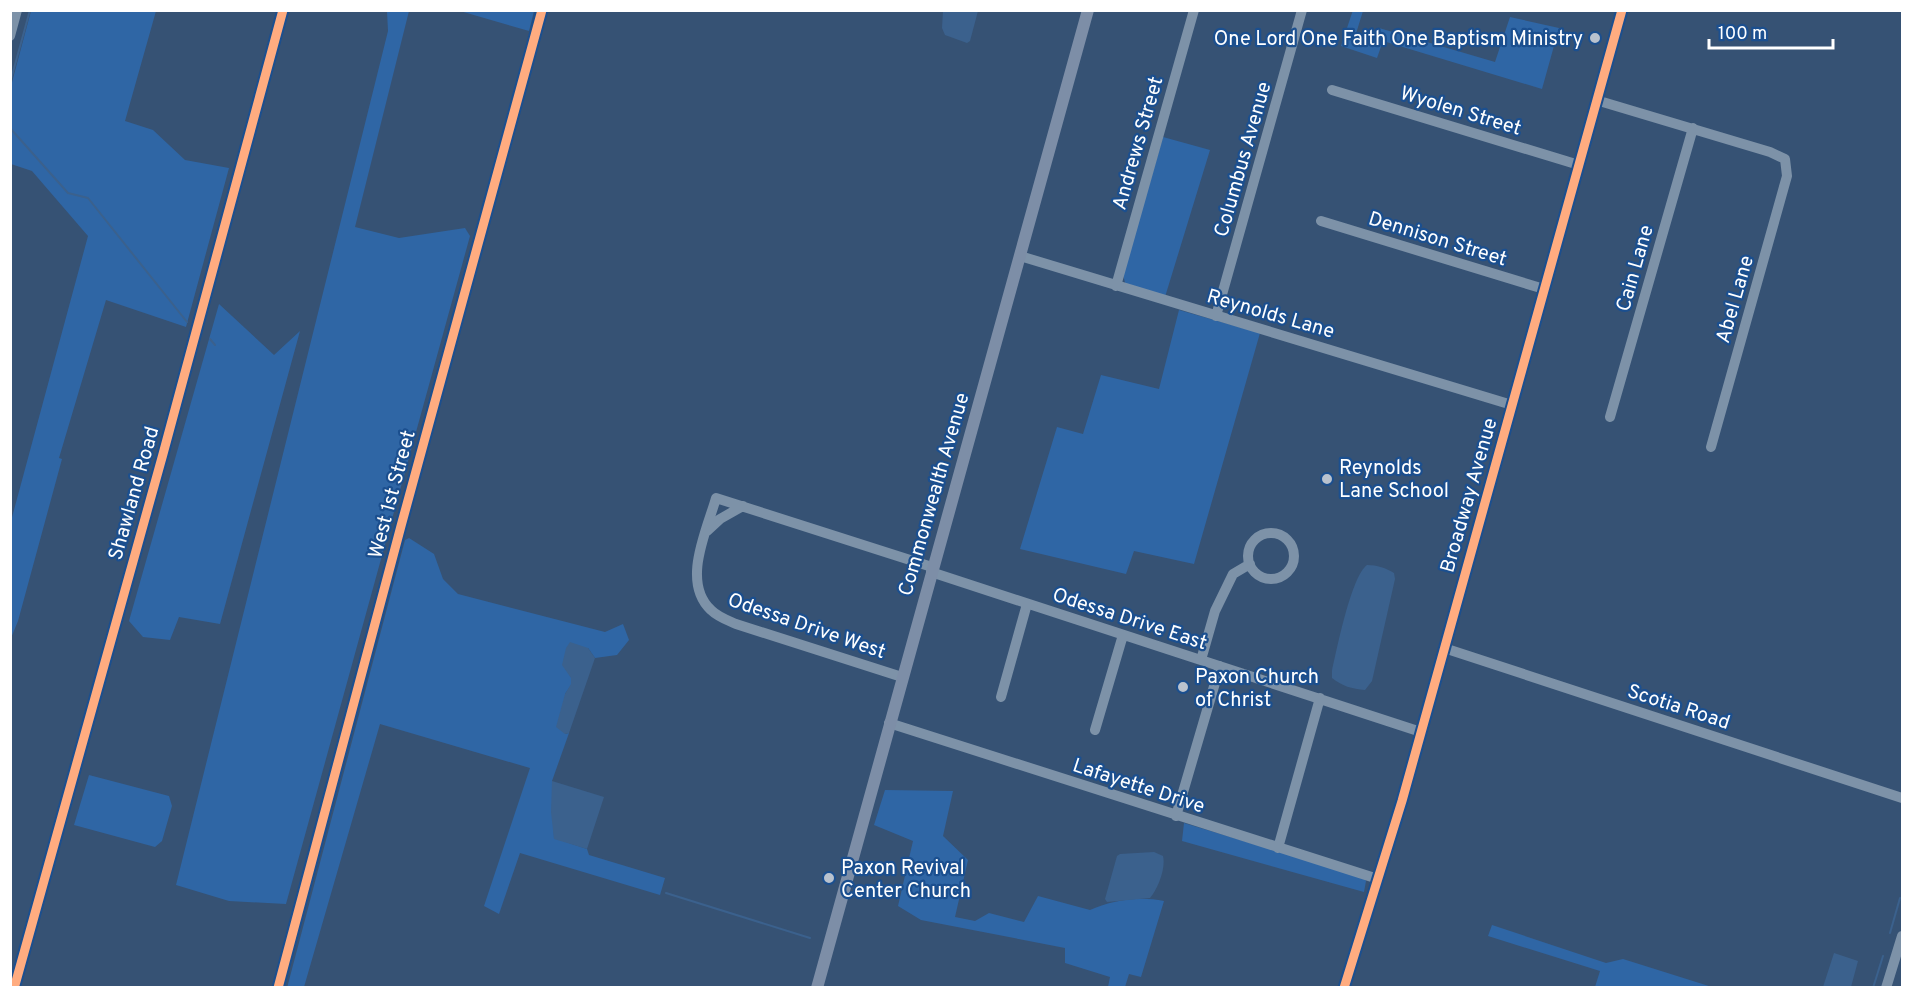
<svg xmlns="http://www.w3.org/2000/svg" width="1913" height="998" font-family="Overpass,sans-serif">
<rect width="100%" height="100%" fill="#365274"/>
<path fill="#2f66a5" d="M1353,10L1363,11L1354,40L1372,45L1379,28L1495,62L1510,17L1559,28L1542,89L1383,41L1377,58L1341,46Z
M31,11H156L125,121L153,130L185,160L229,168L186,327L106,300L59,458L62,459L18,621L11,638V521L88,236L32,171L11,164V86Z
M387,11H409L355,227L399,238L465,228L470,236L286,904L229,901L176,885L388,31Z
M460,11H534L529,31Z
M1163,137L1210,150L1165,297L1126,286L1123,275Z
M219,304L274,355L300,331L220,624L179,617L170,640L143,637L129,621Z
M1179,310L1260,333L1194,564L1134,551L1126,574L1020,549L1057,427L1083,434L1101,375L1159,389Z
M409,538L434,554L443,579L458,594L605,632L623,624L629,640L617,655L595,658L588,648L571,678V685L565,694V734L569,733L552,781L554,838L587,849L589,855L665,878L660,895L520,853L499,914L484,906L530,768L380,724L304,987L287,988L405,540Z
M89,775L169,796L172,806L162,841L155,847L74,825Z
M885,790L953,791L943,836L968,860L955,917L975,921L989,913L1024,922L1038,896L1090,910C1113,900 1139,896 1164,901L1141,977L1129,974L1125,987H1108L1110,977L1065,963V948L921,920L898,906L913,841L874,825Z
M1184,823L1363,877L1366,881L1364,892L1182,841Z
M1492,925L1606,963L1623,959L1712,987H1595L1600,971L1488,936Z"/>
<path fill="#3b618d" d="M943,11H978L970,41L967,43L945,35L942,28Z
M1367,565C1377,565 1386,568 1394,573L1395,579L1372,681L1365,690C1352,689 1342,686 1332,678V671C1337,649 1351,577 1367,565Z
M570,642L588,648L595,658L569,733L565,734L556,727L565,694L571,684V678L562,665L566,648Z
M552,781L604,797L587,849L554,839L551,812Z
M1154,852L1163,856C1166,868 1158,889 1150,898L1107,902L1105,899L1117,856L1120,854Z
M1834,953L1858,961L1851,987H1823Z"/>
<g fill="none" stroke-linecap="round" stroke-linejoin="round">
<path stroke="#3b618d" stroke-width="2" d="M10,83L30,10
M10,128L68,193L88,198L187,322
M210,339L215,345
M666,893L810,938
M1890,933L1900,898
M1873,988L1883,956"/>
<path stroke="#7d92a8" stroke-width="10" d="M10,36L17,10
M1332,90L1579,165
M1596,100L1770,152L1785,159L1787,176L1711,447
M1321,221L1544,289
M1020,256L1512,405
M1116,286L1194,10
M1216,316L1302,10
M1610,417L1693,128
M707,531L720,519L743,506
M1248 556a23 23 0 1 1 46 0a23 23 0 1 1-46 0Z
M931,572L1421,732
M1444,648L1902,798
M1201,660L1215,611L1233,574L1250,564
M902,677L736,624C727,620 718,617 711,610C681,582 707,530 716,498L932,567
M1001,697L1027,604
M889,723L1378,879
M1095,730L1123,635
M1176,816L1220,666
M1278,848L1320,698
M15,985L163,454L283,10
M278,988L401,526L542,10
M1344,988L1402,801L1622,10
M1886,988L1902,936"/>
<path stroke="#7d8ea7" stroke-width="12" d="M817,988L1088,10"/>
<defs>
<path id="cycleway" d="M15,985L163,454L283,10
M278,988L401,526L542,10
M1344,988L1402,801L1622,10"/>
</defs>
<use href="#cycleway" stroke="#1b4f8f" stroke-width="13"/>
<use href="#cycleway" stroke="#ffac80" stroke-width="9"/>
</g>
<g fill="#b9c2ce" stroke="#1b4f8f" stroke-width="2">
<circle cx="1595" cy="38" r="6"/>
<circle cx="1327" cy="479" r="6"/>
<circle cx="1183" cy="687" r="6"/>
<circle cx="829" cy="878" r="6"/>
</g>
<g text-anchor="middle" stroke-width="4.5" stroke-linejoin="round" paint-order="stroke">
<g font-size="20" fill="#fff" stroke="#1b4f8f" text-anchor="start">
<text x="1583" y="45" text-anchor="end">One Lord One Faith One Baptism Ministry</text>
<text x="1339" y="474">Reynolds<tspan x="1339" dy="23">Lane School</tspan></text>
<text x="1195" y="683">Paxon Church<tspan x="1195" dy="23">of Christ</tspan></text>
<text x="841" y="874">Paxon Revival<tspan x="841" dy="23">Center Church</tspan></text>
</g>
<g font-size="20" fill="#fff" stroke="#1b4f8f">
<text transform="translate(1461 110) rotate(17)" y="7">Wyolen Street</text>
<text transform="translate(1137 143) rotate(-74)" y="7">Andrews Street</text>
<text transform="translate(1242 159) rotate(-74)" y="7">Columbus Avenue</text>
<text transform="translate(1438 238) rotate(17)" y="7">Dennison Street</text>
<text transform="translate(1634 268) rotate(-74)" y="7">Cain Lane</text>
<text transform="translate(1734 299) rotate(-74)" y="7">Abel Lane</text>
<text transform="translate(1271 313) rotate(16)" y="7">Reynolds Lane</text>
<text transform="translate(133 493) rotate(-74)" y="7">Shawland Road</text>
<text transform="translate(391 494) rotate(-75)" y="7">West 1st Street</text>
<text transform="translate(933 494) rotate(-74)" y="7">Commonwealth Avenue</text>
<text transform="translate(1468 495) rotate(-74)" y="7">Broadway Avenue</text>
<text transform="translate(1130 618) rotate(18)" y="7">Odessa Drive East</text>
<text transform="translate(807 625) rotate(19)" y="7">Odessa Drive West</text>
<text transform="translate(1679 706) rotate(18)" y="7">Scotia Road</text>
<text transform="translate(1139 785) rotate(18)" y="7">Lafayette Drive</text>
</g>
</g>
<rect width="1913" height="998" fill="none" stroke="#ffffff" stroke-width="24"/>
<path d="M1709 39v9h124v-9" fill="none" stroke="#ffffff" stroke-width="3"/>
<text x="1718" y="39" font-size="18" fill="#ffffff" stroke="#1b4f8f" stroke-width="4.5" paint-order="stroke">100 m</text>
</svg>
